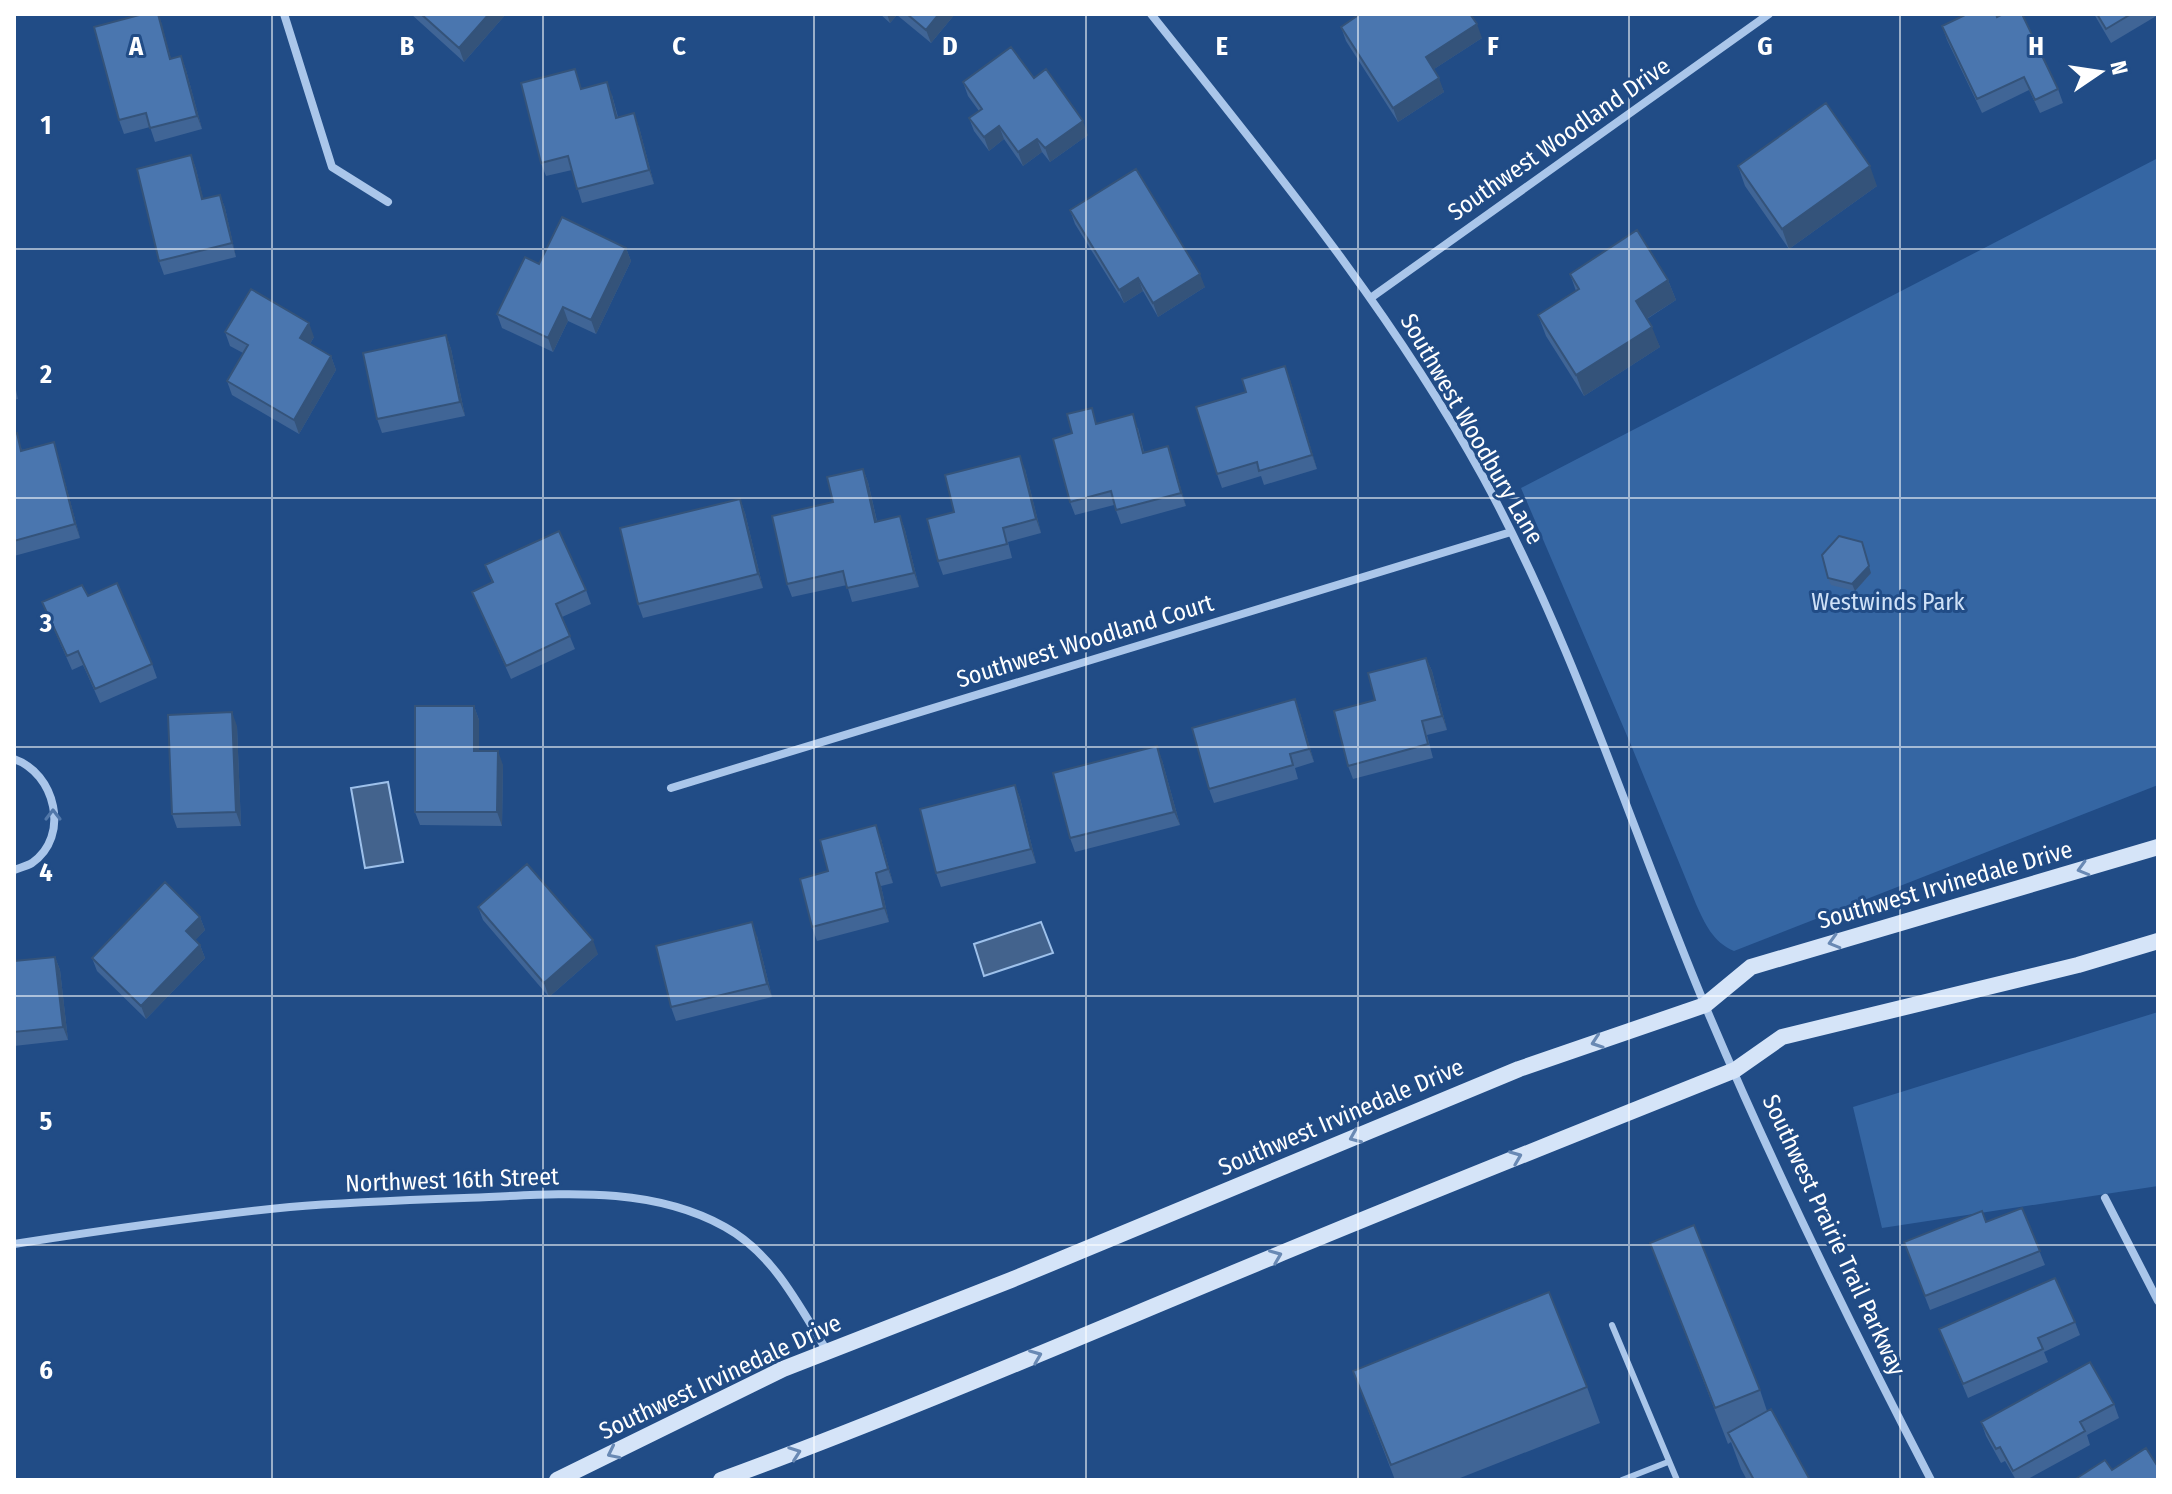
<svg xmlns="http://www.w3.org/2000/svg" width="2172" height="1494" font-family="'Fira Sans Condensed',sans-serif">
<rect width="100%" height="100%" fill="#214c86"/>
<path fill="#3566a3" d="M2158,158V785L1734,951C1713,942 1705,924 1696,904L1631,745L1521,488Z
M2158,1012V1186L1882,1228L1853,1107Z"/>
<path fill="#43638d" stroke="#9ec1eb" stroke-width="2" d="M388,782L403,862L365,868L351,788Z
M1041,922L1053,953L984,976L974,944Z"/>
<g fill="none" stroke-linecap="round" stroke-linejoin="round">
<path stroke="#aac6ea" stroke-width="6" d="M1612,1325L1677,1480
M1622,1480L1668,1462"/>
<path stroke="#aac6ea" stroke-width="8" d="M284,14L332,167L388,202
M1151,14C1271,165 1390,308 1483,477C1574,644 1631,828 1704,1003C1772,1165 1850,1324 1931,1480
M1372,297L1769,14
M14,759C55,773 71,836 32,863C27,866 19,868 14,870
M671,788L1511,532
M2105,1198L2158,1301
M14,1244C105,1230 198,1216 290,1207C348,1202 406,1200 464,1198C552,1195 646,1183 725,1227C774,1254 799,1306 827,1351"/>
<path stroke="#d5e4f8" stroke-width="16" d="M557,1480L783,1369L1011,1280L1519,1069L1705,1005L1751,967L2158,847
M721,1480C907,1412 1088,1333 1270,1258C1424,1194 1580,1132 1735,1070L1782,1037L2078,965L2158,941"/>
</g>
<path fill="#406596" d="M158,14L171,59L181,56L186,70L202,129L155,142L150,127L124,134L119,120Z
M411,14H506L464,62Z
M880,14H955L931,43L897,15L890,23Z
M2094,14H2158V15L2111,43Z
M1997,17L2058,89L2063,103L2040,113L2029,90L1982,113L1947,40L1942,26Z
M1341,27L1482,38L1434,69L1444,92L1398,122L1346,41Z
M1034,78L1088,135L1050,162L1042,152L1023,166L1004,139L989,151L974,131L969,118L979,111L968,96L963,82Z
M582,88L612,95L618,117L639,127L654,184L582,203L572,170L546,176L541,163Z
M191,155L196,169L203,199L220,195L225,208L236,257L164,275L159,261Z
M1738,166L1877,186L1789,249L1745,186Z
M1070,210L1205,287L1158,317L1143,291L1124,303L1075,224Z
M626,248L631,261L596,334L568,321L553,352L502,328L497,314L539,264Z
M1570,274L1668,280L1676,300L1647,319L1660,347L1584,396L1546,336L1538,315L1576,291Z
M225,332L314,337L310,344L331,356L336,370L299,434L232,395L227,381L243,353L230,346Z
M446,335L451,349L465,416L382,433L377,419Z
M1290,380L1317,469L1264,485L1261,476L1222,488L1217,474Z
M14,381L18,399L14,400Z
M1098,424L1138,428L1144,452L1168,446L1186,506L1121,524L1114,505L1075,515L1070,502L1072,433Z
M14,434L22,450L54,442L58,456L80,538L14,556Z
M863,469L868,482L877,521L900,516L905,530L919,587L852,602L847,585L792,597L787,584L833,502Z
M1025,469L1041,533L1008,542L1012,558L943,575L938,561L954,512Z
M740,499L745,513L763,588L643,618L638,604Z
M485,565L586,590L591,604L562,617L575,649L511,679L472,592L492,582Z
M1871,573L1855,591L1831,585L1828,578Z
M88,596L152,664L157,678L100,703L83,665L72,670L42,602Z
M1426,658L1432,671L1447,730L1427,735L1433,758L1353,779L1348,766L1375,700Z
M474,706L479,720V751L503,765L502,826L420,825L415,812Z
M1300,713L1314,762L1295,768L1298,779L1214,803L1209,789Z
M237,726L241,826L177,828L172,814Z
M1162,760L1180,825L1075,852L1070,838Z
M1015,785L1020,798L1036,863L941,887L936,873Z
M881,839L893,883L881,886L889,922L817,941L812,927L828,871Z
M478,907L598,954L549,997L483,920Z
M200,917L205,930L195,940L200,945L205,958L146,1019L97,971L92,958Z
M757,936L772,997L676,1021L671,1007Z
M55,957L60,970L68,1040L14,1046V961Z
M2022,1208L2045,1265L1930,1310L1904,1242L1986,1222Z
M1650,1243L1760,1390L1767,1411L1810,1480H1747L1741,1469L1731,1442L1728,1444Z
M2075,1322L2080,1335L2044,1352L2048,1362L1968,1398L1939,1329Z
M1353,1371L1587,1387L1600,1423L1455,1480H1395Z
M2114,1404L2119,1418L2087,1435L2090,1445L2026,1480H2016L2005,1461L2001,1463L1986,1436L1981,1422Z"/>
<path fill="#34537a" d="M158,14L162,24L175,73L170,59Z
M489,14H506L464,62L459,48Z
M887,14H896L897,15L890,23Z
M939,14H955L931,43L926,30Z
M1477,24L1482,38L1431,71L1426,57Z
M181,56L186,70L202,129L197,116Z
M1439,78L1444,92L1398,122L1393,108Z
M607,82L612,95L621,132L616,118Z
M634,113L639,127L654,184L649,170Z
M1083,121L1088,135L1050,162L1045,148Z
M999,126L1004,139L989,151L984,137Z
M1037,139L1042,152L1023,166L1018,152Z
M191,155L196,169L207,213L202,199Z
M1870,166L1877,186L1789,249L1782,229Z
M220,195L225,208L236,257L232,243Z
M626,248L631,261L596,334L591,320Z
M1200,274L1205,287L1158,317L1153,303Z
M1138,278L1143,291L1124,303L1119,290Z
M1668,280L1676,300L1643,321L1636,301Z
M563,307L568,321L553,352L548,338Z
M309,323L314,337L305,352L300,338Z
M1652,327L1660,347L1584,396L1576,375Z
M446,335L451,349L465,416L460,402Z
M331,356L336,370L299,434L294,420Z
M1285,366L1290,380L1317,469L1312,455Z
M54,442L58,456L80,538L75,524Z
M1168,446L1173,460L1186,506L1181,493Z
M1020,456L1025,469L1041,533L1036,519Z
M863,469L868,482L880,535L875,522Z
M740,499L745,513L763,588L758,574Z
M900,516L905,530L919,587L914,573Z
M1864,549L1871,573L1855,591L1852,584Z
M1426,658L1432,671L1447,730L1442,716Z
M1295,699L1300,713L1314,762L1309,749Z
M474,706L479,720V765L474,751Z
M232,712L237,726L241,826L236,812Z
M1157,746L1162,760L1180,825L1174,812Z
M498,751L503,765L502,826L497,812Z
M1015,785L1020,798L1036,863L1031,849Z
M876,825L881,839L893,883L888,869Z
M876,873L881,886L889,922L884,908Z
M200,917L205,930L191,945L186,931Z
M752,922L757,936L772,997L767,984Z
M593,940L598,954L549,997L544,983Z
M200,945L205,958L146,1019L141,1006Z
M55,957L60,970L68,1040L63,1027Z"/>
<path fill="#4a76af" stroke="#34537a" stroke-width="2" d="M143,14H158L170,59L181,56L197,116L150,128L146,113L119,120L94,27Z
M421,14H489L459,48Z
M907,14H939L926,30Z
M1360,14H1470L1477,24L1426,57L1439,78L1393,108L1341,27Z
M1967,14H1996L1997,17L2003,14H2022L2058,89L2035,100L2024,77L1977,99L1942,26Z
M2097,14H2131L2106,29Z
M1011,47L1034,78L1046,69L1083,121L1045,148L1037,139L1018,152L999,126L984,137L969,118L982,109L963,82Z
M575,69L581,89L607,82L616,118L634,113L649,170L577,189L568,156L541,163L521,83Z
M1826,103L1870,166L1782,229L1738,166Z
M191,155L202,199L220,195L232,243L159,261L137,169Z
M1136,169L1200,274L1153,303L1138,278L1119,290L1070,210Z
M562,217L626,248L591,320L563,307L548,338L497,314L525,257L539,264Z
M1637,230L1668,280L1636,301L1652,327L1576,375L1538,315L1579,289L1570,274Z
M251,289L309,323L300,338L331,356L294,420L227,381L248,345L225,332Z
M446,335L460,402L377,419L363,353Z
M1285,366L1312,455L1259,471L1257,462L1217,474L1196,407L1246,392L1242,379Z
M1092,408L1096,424L1133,414L1143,453L1168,446L1181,493L1116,510L1111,491L1070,502L1053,439L1072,433L1067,414Z
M17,433L21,451L54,442L75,524L14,541V434Z
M1020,456L1036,519L1003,528L1007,544L938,561L927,519L954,512L945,475Z
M863,469L875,522L900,516L914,573L847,588L843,571L787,584L772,516L833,502L827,477Z
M740,499L758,574L638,604L620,528Z
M559,531L586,590L556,604L570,636L506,666L472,592L493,582L485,565Z
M1839,536L1862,542L1869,566L1852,584L1828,578L1822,555Z
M117,583L152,664L95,689L78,651L67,656L42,602L82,585L88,596Z
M1426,658L1442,716L1422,721L1428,744L1348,766L1334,711L1375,700L1368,673Z
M1295,699L1309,749L1290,754L1293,765L1209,789L1192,728Z
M415,706H474V751H498L497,812H415Z
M232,712L236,812L172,814L168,715Z
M1157,746L1174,812L1070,838L1053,773Z
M1015,785L1031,849L936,873L920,809Z
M876,825L888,869L876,873L884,908L812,927L800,879L828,871L820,840Z
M527,864L593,940L544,983L478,907Z
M165,882L200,917L186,931L200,945L141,1006L92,958Z
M752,922L767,984L671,1007L656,946Z
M55,957L63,1027L14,1032V961Z
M2022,1208L2040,1251L1925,1296L1904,1242L1982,1211L1986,1222Z
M1694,1225L1760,1390L1715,1408L1650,1243Z
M2055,1278L2075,1322L2038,1338L2043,1349L1963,1384L1939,1329Z
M1549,1292L1587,1387L1391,1465L1353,1371Z
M2090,1362L2114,1404L2080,1422L2085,1431L2013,1471L2000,1447L1996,1449L1981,1422Z
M1771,1409L1810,1480H1754L1728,1433Z
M2146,1448L2158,1467V1480H2074L2105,1460L2112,1470Z"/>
<defs><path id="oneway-chevron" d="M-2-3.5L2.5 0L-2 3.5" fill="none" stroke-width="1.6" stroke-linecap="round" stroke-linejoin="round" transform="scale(2)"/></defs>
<use stroke="#5177a9" href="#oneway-chevron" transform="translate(53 815) rotate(-90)"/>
<g stroke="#6989b4">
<use href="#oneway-chevron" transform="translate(2083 869) rotate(164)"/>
<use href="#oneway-chevron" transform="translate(1834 942) rotate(164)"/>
<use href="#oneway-chevron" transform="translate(1597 1042) rotate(161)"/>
<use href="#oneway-chevron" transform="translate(1355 1137) rotate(157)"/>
<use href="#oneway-chevron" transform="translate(1516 1157) rotate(-22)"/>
<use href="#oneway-chevron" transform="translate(1276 1256) rotate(-22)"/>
<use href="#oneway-chevron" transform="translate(1036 1356) rotate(-22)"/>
<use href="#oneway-chevron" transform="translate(613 1453) rotate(154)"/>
<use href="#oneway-chevron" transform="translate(795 1453) rotate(-20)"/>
</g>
<path fill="none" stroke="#fff" stroke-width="2" stroke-opacity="0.55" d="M272,14V1480M543,14V1480M814,14V1480M1086,14V1480M1358,14V1480M1629,14V1480M1900,14V1480M14,249H2158M14,498H2158M14,747H2158M14,996H2158M14,1245H2158"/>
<g text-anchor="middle" stroke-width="6" stroke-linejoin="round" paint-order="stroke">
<g font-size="24" fill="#fff" stroke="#214c86">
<text transform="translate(1559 139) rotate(-35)" y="8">Southwest Woodland Drive</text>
<text transform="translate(1472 429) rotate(60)" y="8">Southwest Woodbury Lane</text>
<text transform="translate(1085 641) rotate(-17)" y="8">Southwest Woodland Court</text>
<text transform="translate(1945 885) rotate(-16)" y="8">Southwest Irvinedale Drive</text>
<text transform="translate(1341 1117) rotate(-23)" y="8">Southwest Irvinedale Drive</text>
<text transform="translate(452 1180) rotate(-2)" y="8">Northwest 16th Street</text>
<text transform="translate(1834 1235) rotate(65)" y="8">Southwest Prairie Trail Parkway</text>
<text transform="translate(720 1377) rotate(-25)" y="8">Southwest Irvinedale Drive</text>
</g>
<g font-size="24" fill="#cfe1f7" stroke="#214c86">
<text x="1888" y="610">Westwinds Park</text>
</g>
</g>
<g font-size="26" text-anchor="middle" font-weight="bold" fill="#fff" stroke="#214c86" stroke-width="6" stroke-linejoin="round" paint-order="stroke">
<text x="136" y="55">A</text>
<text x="407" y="55">B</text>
<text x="679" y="55">C</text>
<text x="950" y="55">D</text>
<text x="1222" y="55">E</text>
<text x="1493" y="55">F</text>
<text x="1765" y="55">G</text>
<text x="2036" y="55">H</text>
<text x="46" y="134">1</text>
<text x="46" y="383">2</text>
<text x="46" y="632">3</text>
<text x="46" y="881">4</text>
<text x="46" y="1130">5</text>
<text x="46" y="1379">6</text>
</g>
<rect width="2172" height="1494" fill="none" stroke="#ffffff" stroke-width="32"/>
<g transform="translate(2100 72) rotate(77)" stroke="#214c86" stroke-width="6" paint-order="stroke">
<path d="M0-6L14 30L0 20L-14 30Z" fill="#ffffff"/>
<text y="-12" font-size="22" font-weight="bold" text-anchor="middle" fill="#ffffff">N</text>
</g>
</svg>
